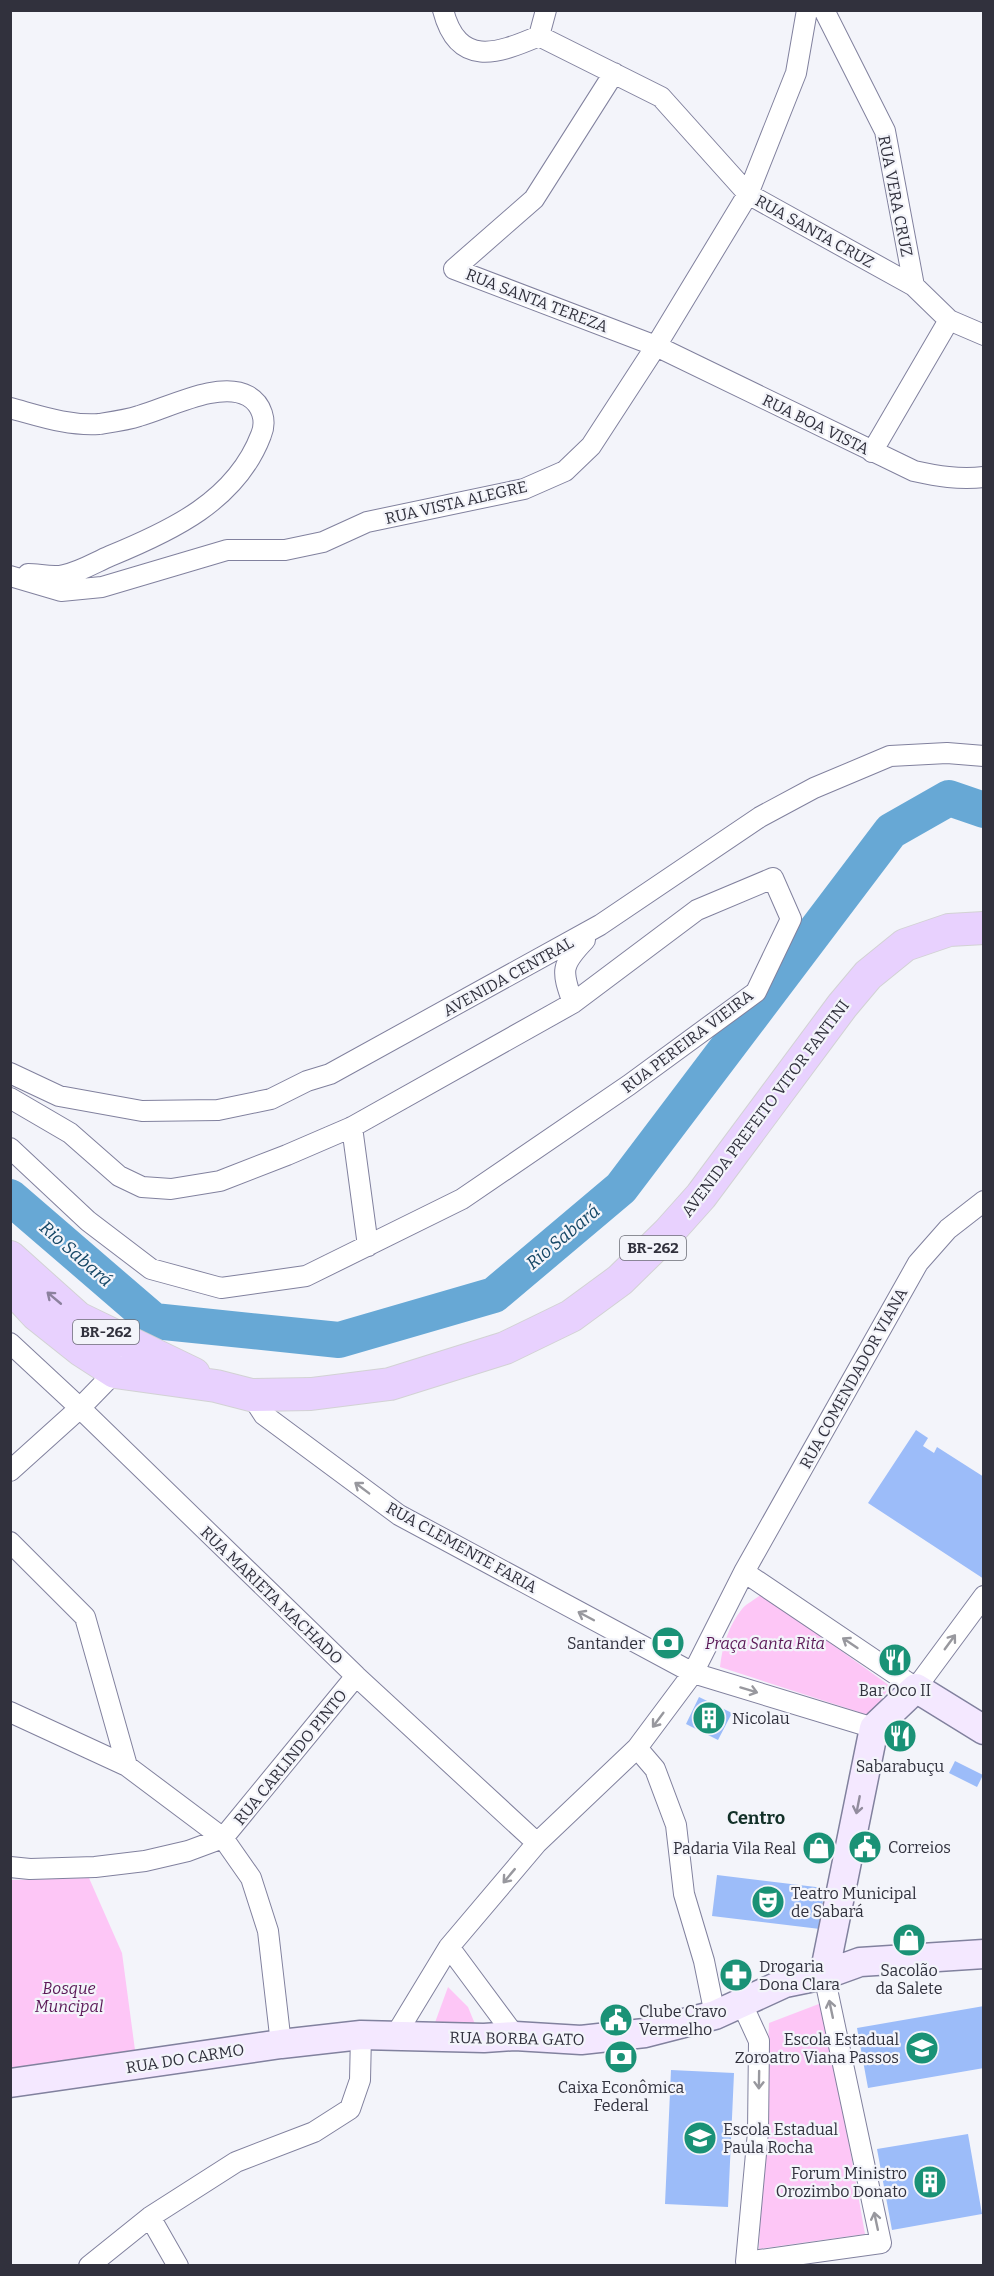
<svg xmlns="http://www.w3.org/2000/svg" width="994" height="2276" font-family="Bitter,serif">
<rect width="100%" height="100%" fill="#f3f4fa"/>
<path fill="#fdc6f6" d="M762,1594L890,1686L871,1716L720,1667C722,1647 729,1625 742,1609C747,1603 756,1599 762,1594Z
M89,1878L122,1953L135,2050L11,2068V1880Z
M448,1987L468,2007L477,2029L433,2028Z
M824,2002L865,2234L759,2249L769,2023Z"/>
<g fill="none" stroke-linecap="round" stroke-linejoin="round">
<path stroke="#67a8d5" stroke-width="36" d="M10,1197L154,1321L339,1340L494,1295L621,1188L891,831L949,798L984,810"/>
</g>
<path fill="#9cbcf9" d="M916,1430L928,1438L923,1446L934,1453L937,1447L984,1477V1579L868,1503Z
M699,1697L732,1713L718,1740L686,1724Z
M955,1761L983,1775L977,1787L949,1773Z
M717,1875L824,1888L820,1929L712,1916Z
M984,2006V2068L868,2088L857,2028Z
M671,2070L734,2073L728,2207L665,2204Z
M968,2134L982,2214L892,2230L877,2149Z"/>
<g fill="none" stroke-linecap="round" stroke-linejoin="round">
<defs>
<path id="street" d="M443,10C458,68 497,54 539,36
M824,10L885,131L914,286
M539,36L661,97L748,194L914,286L949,320L984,335
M539,36L546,10
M614,73L534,199L454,269L656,346L914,471C937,476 959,480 984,477
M10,408C40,416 68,426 99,424C112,422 127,420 139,416C168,408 220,380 248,396C262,404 267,421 261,435C236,501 171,531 110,556C96,562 80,572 64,575C54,578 39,574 28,574
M872,452L949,320
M10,576L61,591L102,587L227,550H285L323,542L367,522L524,489L565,471L591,446L656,346L748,194L796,73L807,10
M573,1003C561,970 561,965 585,940
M10,1073L59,1096L142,1111L218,1110L271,1099L307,1081L330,1074L600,925L760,817L814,788L890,756L947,753L984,756
M10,1098L70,1133L119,1176L142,1187L171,1189L220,1181L287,1155L352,1127L573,1003L697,910L773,878L791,919L756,992L629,1085L462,1199L306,1276L221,1288L151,1269L88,1221L10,1148
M352,1127L368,1246
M10,1343L80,1408L356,1676L537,1843
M251,1395L264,1415L399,1515L693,1673L874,1728
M10,1471L80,1408L115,1372L116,1363
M10,1542L85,1617L127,1766
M744,1572L916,1688L984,1596
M10,1712L127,1766L223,1838L251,1878L268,1931L281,2044
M637,1748L655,1769L676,1825L684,1894L704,1961L715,2015
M10,1867L30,1869L95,1867L145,1861L188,1851L223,1838L356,1676
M449,1947L515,2036
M742,2004L759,2041L758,2132L746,2262L881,2243L824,1975
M395,2036L449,1947L537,1843L637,1748L693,1673L744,1572L918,1263L948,1229L984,1201
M150,2217L178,2266
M89,2266L150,2217L236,2162L314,2132L350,2109L360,2080L361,2035"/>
<path id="secondary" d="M824,1975L874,1728L916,1688L984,1730
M10,2083L281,2044L361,2035L484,2038L515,2036L581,2040L645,2033L715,2015L785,1983L824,1975L860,1962L984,1954"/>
<path id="primary" d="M10,1257L78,1318L194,1374
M10,1286L37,1315L81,1350L115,1372L216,1386L251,1395L311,1394L390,1384L505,1348L571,1316L620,1280L668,1233L701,1196L842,1006L868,975L905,945L949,930L984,928"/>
</defs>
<use href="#street" stroke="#81819e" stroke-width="22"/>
<use href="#secondary" stroke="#81819e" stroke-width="31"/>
<use href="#primary" stroke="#d2d2d4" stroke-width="34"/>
<use href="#street" stroke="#fff" stroke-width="20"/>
<use href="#secondary" stroke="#f4e8ff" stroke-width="28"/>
<use href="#primary" stroke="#e8d1fe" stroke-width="32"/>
</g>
<defs><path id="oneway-shaft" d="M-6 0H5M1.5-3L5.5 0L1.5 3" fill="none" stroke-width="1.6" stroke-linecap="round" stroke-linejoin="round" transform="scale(1.5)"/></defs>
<use stroke="#8c819e" href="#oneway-shaft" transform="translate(54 1298) rotate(-140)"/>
<g stroke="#98989e">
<use href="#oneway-shaft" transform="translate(362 1488) rotate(-143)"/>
<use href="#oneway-shaft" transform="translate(586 1616) rotate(-152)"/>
<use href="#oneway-shaft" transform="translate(950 1642) rotate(-54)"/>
<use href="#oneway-shaft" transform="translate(850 1643) rotate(-146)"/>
<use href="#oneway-shaft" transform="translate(749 1690) rotate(17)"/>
<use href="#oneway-shaft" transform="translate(658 1720) rotate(127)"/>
<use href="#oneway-shaft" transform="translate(509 1876) rotate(130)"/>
<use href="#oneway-shaft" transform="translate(831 2009) rotate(-102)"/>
<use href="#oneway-shaft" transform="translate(759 2080) rotate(91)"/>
<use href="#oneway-shaft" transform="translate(876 2221) rotate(-102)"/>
</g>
<use stroke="#928c9e" href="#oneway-shaft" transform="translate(858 1805) rotate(101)"/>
<defs>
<symbol id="bank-disc" viewBox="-11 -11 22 22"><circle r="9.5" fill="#1a9276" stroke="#f3f4fa"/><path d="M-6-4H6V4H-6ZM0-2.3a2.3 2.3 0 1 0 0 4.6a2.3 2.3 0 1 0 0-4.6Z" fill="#fff"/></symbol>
<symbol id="restaurant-disc" viewBox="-11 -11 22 22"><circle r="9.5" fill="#1a9276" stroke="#f3f4fa"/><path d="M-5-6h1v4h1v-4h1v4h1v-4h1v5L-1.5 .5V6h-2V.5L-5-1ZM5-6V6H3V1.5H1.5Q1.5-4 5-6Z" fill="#fff"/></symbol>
<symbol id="building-disc" viewBox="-11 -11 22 22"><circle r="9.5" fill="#1a9276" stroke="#f3f4fa"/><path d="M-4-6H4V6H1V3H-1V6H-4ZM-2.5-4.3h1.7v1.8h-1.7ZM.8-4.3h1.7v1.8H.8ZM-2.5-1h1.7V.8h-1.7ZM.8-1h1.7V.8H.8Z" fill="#fff"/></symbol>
<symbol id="civic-disc" viewBox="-11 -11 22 22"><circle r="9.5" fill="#1a9276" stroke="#f3f4fa"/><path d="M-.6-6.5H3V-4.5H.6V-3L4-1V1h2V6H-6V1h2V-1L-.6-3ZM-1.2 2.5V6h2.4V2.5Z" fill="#fff"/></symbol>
<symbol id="shop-disc" viewBox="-11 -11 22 22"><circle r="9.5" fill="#1a9276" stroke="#f3f4fa"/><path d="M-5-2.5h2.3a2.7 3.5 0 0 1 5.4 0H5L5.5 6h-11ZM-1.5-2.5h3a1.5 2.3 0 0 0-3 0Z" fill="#fff"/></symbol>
<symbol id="theatre-disc" viewBox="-11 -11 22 22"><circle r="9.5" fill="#1a9276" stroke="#f3f4fa"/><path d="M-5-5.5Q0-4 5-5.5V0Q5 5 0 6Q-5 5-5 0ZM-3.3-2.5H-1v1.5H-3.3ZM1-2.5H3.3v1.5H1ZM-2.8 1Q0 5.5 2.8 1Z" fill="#fff"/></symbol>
<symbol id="pharmacy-disc" viewBox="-11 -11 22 22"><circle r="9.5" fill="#1a9276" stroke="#f3f4fa"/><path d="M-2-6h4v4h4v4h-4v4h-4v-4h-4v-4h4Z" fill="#fff"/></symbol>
<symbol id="school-disc" viewBox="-11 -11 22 22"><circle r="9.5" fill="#1a9276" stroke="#f3f4fa"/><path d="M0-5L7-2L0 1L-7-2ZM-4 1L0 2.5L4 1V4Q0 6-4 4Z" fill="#fff"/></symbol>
</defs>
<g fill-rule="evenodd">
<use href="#bank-disc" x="649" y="1624" width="38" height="38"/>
<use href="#restaurant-disc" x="876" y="1641" width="38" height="38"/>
<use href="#building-disc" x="690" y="1699" width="38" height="38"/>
<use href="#restaurant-disc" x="881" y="1717" width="38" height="38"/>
<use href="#civic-disc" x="846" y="1828" width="38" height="38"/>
<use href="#shop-disc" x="800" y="1829" width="38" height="38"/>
<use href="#theatre-disc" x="749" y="1883" width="38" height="38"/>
<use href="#shop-disc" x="890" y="1921" width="38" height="38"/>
<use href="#pharmacy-disc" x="717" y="1956" width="38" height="38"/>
<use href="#civic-disc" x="597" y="2001" width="38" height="38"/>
<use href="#school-disc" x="903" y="2029" width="38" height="38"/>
<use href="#bank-disc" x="602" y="2038" width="38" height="38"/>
<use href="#school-disc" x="681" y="2119" width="38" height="38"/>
<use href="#building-disc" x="911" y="2163" width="38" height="38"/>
</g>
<g text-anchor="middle" stroke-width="4.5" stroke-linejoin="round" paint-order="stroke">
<g fill="#f3f4fa" stroke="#6b6c76" stroke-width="1.5">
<rect x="620" y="1236" width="66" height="24" rx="4.5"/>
<rect x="73" y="1320" width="66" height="24" rx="4.5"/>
</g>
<g font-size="15" font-weight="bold" fill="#31313d">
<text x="653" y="1253">BR-262</text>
<text x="106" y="1337">BR-262</text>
</g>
<g font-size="16" fill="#31313d" stroke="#f3f4fa">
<text transform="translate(896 196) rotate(79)" y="6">RUA VERA CRUZ</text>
<text transform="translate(815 231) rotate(29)" y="6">RUA SANTA CRUZ</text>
<text transform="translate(537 300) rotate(21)" y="6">RUA SANTA TEREZA</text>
<text transform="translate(816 424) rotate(26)" y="6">RUA BOA VISTA</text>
<text transform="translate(456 502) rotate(-13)" y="6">RUA VISTA ALEGRE</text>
<text transform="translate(508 976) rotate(-29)" y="6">AVENIDA CENTRAL</text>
<text transform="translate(687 1041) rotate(-37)" y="6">RUA PEREIRA VIEIRA</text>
<text transform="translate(765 1108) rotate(-53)" y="6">AVENIDA PREFEITO VITOR FANTINI</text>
<text transform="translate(853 1378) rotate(-61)" y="6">RUA COMENDADOR VIANA</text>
<text transform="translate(462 1547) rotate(29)" y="6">RUA CLEMENTE FARIA</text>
<text transform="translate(272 1595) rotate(44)" y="6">RUA MARIETA MACHADO</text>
<text transform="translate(290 1757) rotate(-51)" y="6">RUA CARLINDO PINTO</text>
<text transform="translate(517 2038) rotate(1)" y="6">RUA BORBA GATO</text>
<text transform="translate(185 2058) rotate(-9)" y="6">RUA DO CARMO</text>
</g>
<g font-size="16" fill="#31313d" stroke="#f3f4fa" text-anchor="start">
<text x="645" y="1649" text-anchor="end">Santander</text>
<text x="895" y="1696" text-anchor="middle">Bar Oco II</text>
<text x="732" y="1724">Nicolau</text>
<text x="900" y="1772" text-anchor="middle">Sabarabuçu</text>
<text x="888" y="1853">Correios</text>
<text x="796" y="1854" text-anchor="end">Padaria Vila Real</text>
<text x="791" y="1899">Teatro Municipal<tspan x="791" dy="18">de Sabará</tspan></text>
<text x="759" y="1972">Drogaria<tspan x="759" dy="18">Dona Clara</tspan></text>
<text x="909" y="1976" text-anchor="middle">Sacolão<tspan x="909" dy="18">da Salete</tspan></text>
<text x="639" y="2017">Clube Cravo<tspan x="639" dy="18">Vermelho</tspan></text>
<text x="899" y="2045" text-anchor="end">Escola Estadual<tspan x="899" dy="18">Zoroatro Viana Passos</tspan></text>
<text x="621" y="2093" text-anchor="middle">Caixa Econômica<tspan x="621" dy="18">Federal</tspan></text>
<text x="723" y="2135">Escola Estadual<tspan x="723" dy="18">Paula Rocha</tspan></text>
<text x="907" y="2179" text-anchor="end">Forum Ministro<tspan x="907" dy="18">Orozimbo Donato</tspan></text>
</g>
<g font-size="16" font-style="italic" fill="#5b1957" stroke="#f3f4fa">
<text x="765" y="1649">Praça Santa Rita</text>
<text x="69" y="1994">Bosque<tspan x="69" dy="18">Muncipal</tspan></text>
</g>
<g font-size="18" font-style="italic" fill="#154766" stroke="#f3f4fa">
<text transform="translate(563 1237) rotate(-40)" y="6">Rio Sabará</text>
<text transform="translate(76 1254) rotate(41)" y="6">Rio Sabará</text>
</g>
<g font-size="18" font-weight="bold" fill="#123028" stroke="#f3f4fa">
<text x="756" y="1824">Centro</text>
</g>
</g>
<rect width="994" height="2276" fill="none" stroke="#31313d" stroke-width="24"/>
</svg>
